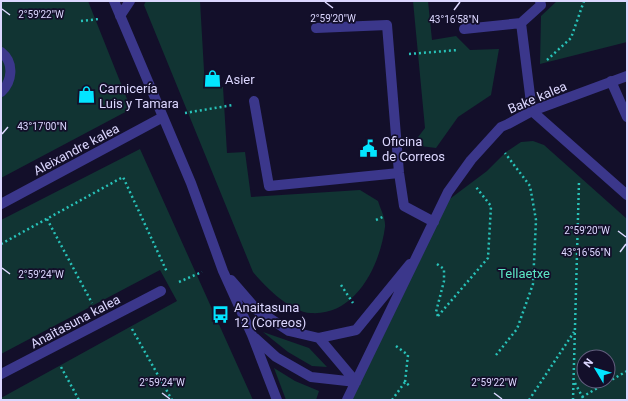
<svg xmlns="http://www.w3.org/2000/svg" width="628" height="401" font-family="Roboto,sans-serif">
<rect width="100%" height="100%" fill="#130f2a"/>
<path fill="#113433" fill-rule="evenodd" d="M1,1H88L131,109L1,178Z
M146,1H200L205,88L223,87L227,153L245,152L251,197L360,190L378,201C380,208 386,219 385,227C380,265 356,316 311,313C290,312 266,287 253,272L144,5Z
M413,1H428L432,40L456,36L470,50L499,49L491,95L458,117L436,148L412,145L425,128Z
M557,1H627V42L540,64L541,16Z
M533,141L544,145L627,219V400H348L443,204L487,171L506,152L521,142ZM584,357H608V381H584Z
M140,149L253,400H1V398L177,301L160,270L1,354V220Z
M263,332L309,348L327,367L312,366L288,352Z
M274,368L295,381L319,391L316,400H286Z"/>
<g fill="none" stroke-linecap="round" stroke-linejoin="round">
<path stroke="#28c2b9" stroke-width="2.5" stroke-dasharray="2 3" stroke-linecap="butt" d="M81,21L99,19
M409,54L458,50
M547,60L571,38L584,1
M185,113L233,105
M47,219L92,303
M376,220L385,216
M1,244L123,177L167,272
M437,264L444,269V281L436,312L438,316
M179,282L202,272
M341,285L353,303
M438,316L488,258L491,206L476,187
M132,329L172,400
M396,346L408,355L405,382L411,387
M496,355L517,329L533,284L536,220L530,186L505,153
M61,367L79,400
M575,383L584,400
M582,397L627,371
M392,400L405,382
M529,400L574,332
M573,400L579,181"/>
<path stroke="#3b378b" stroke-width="10" d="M114,1L191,183L223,271L252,335L277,400
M120,16L130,1
M521,23L541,5L540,1
M316,28L387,25L399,173L404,206L434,222
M464,29L521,23L532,111L627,195
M1,52C15,63 12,82 1,92
M611,81L627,117
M254,101L269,186L399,173
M1,204L163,117
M231,280L257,310L289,331L319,338L356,330L410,264
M255,338L276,357L311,377L356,382
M319,338L356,382
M1,374L161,291
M347,400L448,192L471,160L501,127L508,124L532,111L627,76"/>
</g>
<path fill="none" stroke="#dcd7ff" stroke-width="1.5" d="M325,2L333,8M2,9L10,15M454,10L460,2M2,134L8,127M618,231L626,237M620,252L626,244M2,268L10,274M162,393L170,399M494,393L502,399"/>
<defs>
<symbol id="shop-bare" viewBox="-9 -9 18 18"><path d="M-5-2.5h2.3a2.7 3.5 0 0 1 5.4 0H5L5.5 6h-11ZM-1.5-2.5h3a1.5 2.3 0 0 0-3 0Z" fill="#03e5ff" stroke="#130f2a" stroke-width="2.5" paint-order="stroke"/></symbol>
<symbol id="civic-bare" viewBox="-9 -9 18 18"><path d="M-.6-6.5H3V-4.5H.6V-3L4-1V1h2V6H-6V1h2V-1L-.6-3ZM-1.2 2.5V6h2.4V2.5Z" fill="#03e5ff" stroke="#130f2a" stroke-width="2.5" paint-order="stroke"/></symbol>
<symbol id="bus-bare" viewBox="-9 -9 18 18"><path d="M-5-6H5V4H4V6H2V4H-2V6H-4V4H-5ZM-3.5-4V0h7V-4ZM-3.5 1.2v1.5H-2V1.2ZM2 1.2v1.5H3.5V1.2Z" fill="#03e5ff" stroke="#130f2a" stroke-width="2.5" paint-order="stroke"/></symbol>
</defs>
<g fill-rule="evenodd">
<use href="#shop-bare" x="200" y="66" width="25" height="25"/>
<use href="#shop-bare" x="74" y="82" width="25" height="25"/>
<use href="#civic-bare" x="356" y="136" width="25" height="25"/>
<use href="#bus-bare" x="208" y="302" width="25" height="25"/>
</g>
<g text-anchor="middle" stroke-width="3.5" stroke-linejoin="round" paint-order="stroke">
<g font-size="13" fill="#dcd7ff" stroke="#130f2a" text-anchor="start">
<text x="225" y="84">Asier</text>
<text x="99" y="93">Carnicería<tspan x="99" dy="15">Luis y Tamara</tspan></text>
<text x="382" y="146">Oficina<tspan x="382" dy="15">de Correos</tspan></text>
<text x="234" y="312">Anaitasuna<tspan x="234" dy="15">12 (Correos)</tspan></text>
</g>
<g font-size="13" fill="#dcd7ff" stroke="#130f2a">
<text transform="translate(537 97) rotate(-23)" y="5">Bake kalea</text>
<text transform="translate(76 149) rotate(-28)" y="5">Aleixandre kalea</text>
<text transform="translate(75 321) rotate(-28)" y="5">Anaitasuna kalea</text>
</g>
<g font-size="13" fill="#5be7c5" stroke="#130f2a">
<text x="524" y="278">Tellaetxe</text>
</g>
</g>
<g font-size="10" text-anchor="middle" fill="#dcd7ff" stroke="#130f2a" stroke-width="3.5" stroke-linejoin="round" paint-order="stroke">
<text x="41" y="18">2°59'22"W</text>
<text x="333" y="22">2°59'20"W</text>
<text x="454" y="23">43°16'58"N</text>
<text x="42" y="130">43°17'00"N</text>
<text x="587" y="234">2°59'20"W</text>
<text x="586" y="256">43°16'56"N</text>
<text x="41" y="278">2°59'24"W</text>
<text x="162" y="386">2°59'24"W</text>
<text x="494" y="386">2°59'22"W</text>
</g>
<rect width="628" height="401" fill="none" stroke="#dcd7ff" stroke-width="4"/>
<g transform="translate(596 369) rotate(308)"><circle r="19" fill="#130f2a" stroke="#635f7f"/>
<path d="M0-3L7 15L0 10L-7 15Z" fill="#03e5ff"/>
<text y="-6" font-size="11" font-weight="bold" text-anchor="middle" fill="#dcd7ff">N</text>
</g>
</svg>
